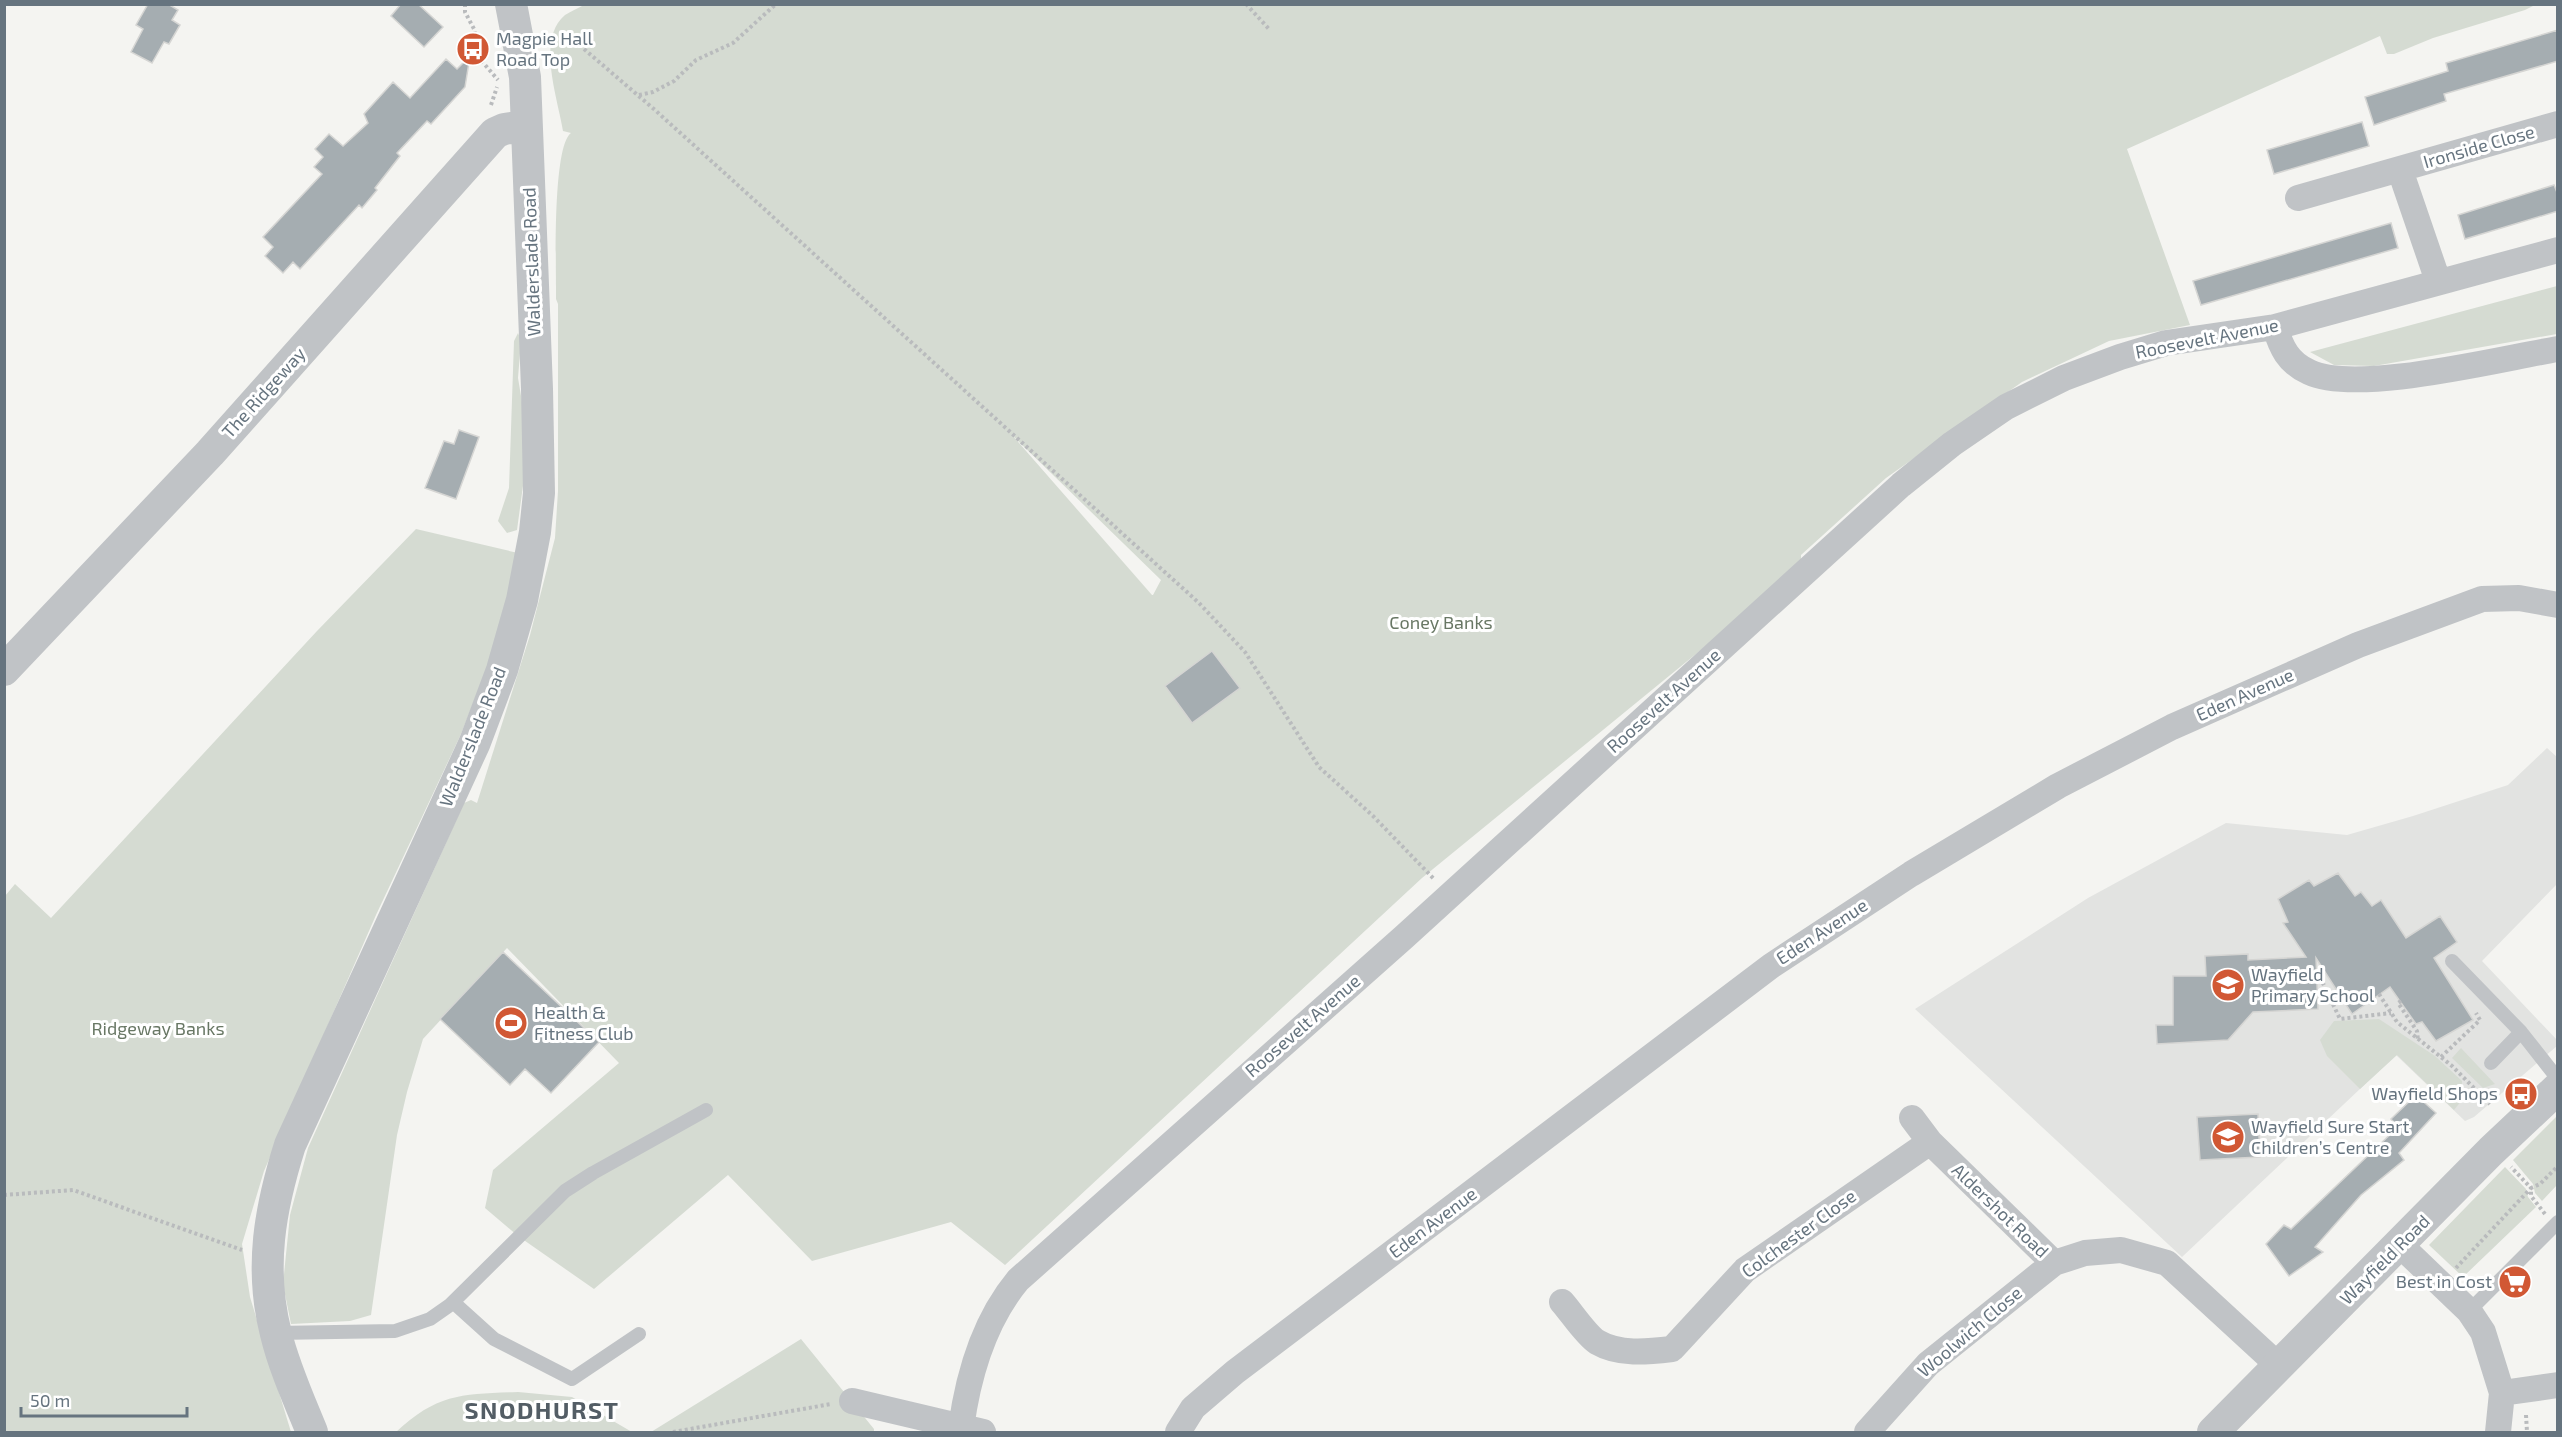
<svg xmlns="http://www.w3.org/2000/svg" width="2562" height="1437" font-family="'Exo 2',sans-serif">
<rect width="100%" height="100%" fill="#f4f4f1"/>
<path fill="#e2e3e1" d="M2547,748L2557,757V884L2482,961L2557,1040V1046L2474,1117L2465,1121L2396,1055L2182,1257L1915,1009L2088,898L2226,823L2347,835L2413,816L2508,785Z"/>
<path fill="#d5dbd2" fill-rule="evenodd" d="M586,4L2535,5L2525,10L2433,38L2394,54H2387L2380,36L2127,149L2190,325L2109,341L2022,382L1886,478L1801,555V568L1422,878L1005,1265L951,1222L812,1261L728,1175L594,1289L518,1236L485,1208L493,1170L619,1063L507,948L423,1039L407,1092L397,1135L371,1315L350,1321L291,1324L283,1284L290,1215L308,1148L464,803L471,800L477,803L530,635L555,538L558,491V304L556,299V287C556,261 553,146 571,133L563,131C558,99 536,39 565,15C571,11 579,8 586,4ZM1012,435L1161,580L1153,595H1152Z
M2557,286V334L2374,366L2334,365L2310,352Z
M518,333L521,341L518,378L522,402L525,471L517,530L507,533L498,521L509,488L514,341Z
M416,529L518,553L497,642L461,734L376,915L264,1171L242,1244L250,1297L291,1432H5V896L15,884L51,918L317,631Z
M2379,1019L2435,1056L2462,1081V1100L2454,1110L2397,1055L2360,1089L2327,1056L2320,1040L2334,1021Z
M2461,1048L2494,1083L2495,1084L2483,1088L2452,1058Z
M2557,1116V1185L2542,1201L2535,1193L2533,1184L2513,1160Z
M2505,1167L2526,1189L2528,1197L2536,1207L2463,1277L2429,1245Z
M801,1339L874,1429V1432H651Z
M518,1392L572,1397L632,1432H396C438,1393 463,1394 518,1392Z"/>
<path fill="#a5adb1" stroke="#d5d5d3" stroke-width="1.5" d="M148,4H168L178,10L172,20L180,25L169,44L164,42L152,63L131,52L143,29L136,25Z
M401,4H418L443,27L424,47L391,16Z
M2558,30V61L2444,94L2446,101L2374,125L2365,97L2448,71L2446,63Z
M470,56L465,87L431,124L427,121L397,153L400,156L375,188L377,190L362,208L359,205L300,269L293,262L283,273L265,256L273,247L263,237L322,174L314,167L323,157L315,149L329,134L343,146L368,123L364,114L393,82L410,98L446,59L457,69Z
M2362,122L2369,146L2274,174L2267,150Z
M2554,185L2558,195V211L2465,239L2458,215Z
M2391,223L2398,248L2201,305L2193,281Z
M459,430L479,437L456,499L425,488L444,441L454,444Z
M1212,651L1240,688L1192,723L1165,686Z
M2338,873L2355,896L2361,892L2372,906L2381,900L2406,938L2440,916L2457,942L2434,958L2473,1020L2436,1041L2422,1022L2416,1024L2390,987L2352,1014L2316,958L2318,1009L2253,1012L2228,1040L2157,1044L2156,1025H2173V976H2206L2205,956L2248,954V960L2306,957L2283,923L2288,922L2278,899L2309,880L2314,886Z
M503,952L599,1042L551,1093L525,1069L510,1085L440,1019Z
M2416,1095L2436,1113L2399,1153L2404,1160L2361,1195L2315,1247L2323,1252L2289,1276L2266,1244L2284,1225L2291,1229L2398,1127L2391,1119Z
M2258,1114L2260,1157L2200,1160L2197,1117Z"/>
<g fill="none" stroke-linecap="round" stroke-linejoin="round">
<path stroke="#b9bbbd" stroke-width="4" stroke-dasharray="3 3" stroke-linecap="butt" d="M465,4V12L474,29L480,59L498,80
M1246,4L1269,29
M584,49L655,110L1199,603L1245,652L1319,767L1373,816L1434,879
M639,95L653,92L674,81L696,60L733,43L776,4
M491,105L497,87
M2320,977L2340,1019L2391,1013
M2379,994L2397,1022L2452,1066L2490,1104
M2401,1001L2398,1003L2417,1031L2418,1041
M2441,1057L2480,1020L2476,1013
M4,1195L73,1190L242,1250
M2545,1214L2531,1196V1188L2540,1184L2558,1166
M2456,1268L2531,1188L2511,1167
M2526,1415L2527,1432
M673,1432L831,1404"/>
<path stroke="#c0c3c6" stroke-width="14" d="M2452,961L2521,1032L2558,1079
M2491,1063L2521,1032
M453,1302L494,1339L572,1379L639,1334
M2469,1311L2558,1222
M276,1333L395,1331L430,1319L450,1305L565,1191L593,1173L706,1110"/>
<path stroke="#c0c3c6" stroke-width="26" d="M2400,170L2438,281
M2298,198L2558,124
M2275,327C2281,347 2288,363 2309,372C2357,395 2502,358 2558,349
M1912,1118L1930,1142L2054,1263L2085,1253L2121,1250L2167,1263L2279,1366
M2400,1245L2469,1311L2483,1332L2502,1393L2498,1432
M1562,1302C1571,1312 1586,1335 1597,1342C1619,1355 1647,1352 1672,1349L1745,1270L1930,1142
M2502,1393L2558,1385
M852,1401L983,1432
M961,1428C968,1376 984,1321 1018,1280L1404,937L1901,485L1952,444L2006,407L2064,378L2120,357L2166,343L2275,327L2558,250
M1178,1432L1193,1408L1235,1372L1771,966L1911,874L2058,786L2172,727L2358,645L2482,599L2519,598L2558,605
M1867,1432L1928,1364L2054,1263"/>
<path stroke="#c0c3c6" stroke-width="32" d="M4,670L210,453L495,133L504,129L526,126
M312,1432C299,1400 284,1367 276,1334C259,1268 270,1208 290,1145L475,742L502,670L522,600L535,532L539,493L537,389L525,77L511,4
M2213,1432L2491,1151L2558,1088"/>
</g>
<defs>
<symbol id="bus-disc" viewBox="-11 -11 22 22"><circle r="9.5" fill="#d15834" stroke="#fff"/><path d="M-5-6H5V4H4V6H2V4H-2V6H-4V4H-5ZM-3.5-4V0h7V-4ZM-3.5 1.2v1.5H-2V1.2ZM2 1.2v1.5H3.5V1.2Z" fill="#fff"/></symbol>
<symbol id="school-disc" viewBox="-11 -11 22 22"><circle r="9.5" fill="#d15834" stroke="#fff"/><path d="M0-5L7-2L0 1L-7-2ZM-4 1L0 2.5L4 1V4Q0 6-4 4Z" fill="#fff"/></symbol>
<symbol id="stadium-disc" viewBox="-11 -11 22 22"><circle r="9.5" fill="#d15834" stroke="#fff"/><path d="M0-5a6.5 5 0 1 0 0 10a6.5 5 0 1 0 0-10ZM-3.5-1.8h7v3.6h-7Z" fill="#fff"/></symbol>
<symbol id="supermarket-disc" viewBox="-11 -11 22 22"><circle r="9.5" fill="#d15834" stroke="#fff"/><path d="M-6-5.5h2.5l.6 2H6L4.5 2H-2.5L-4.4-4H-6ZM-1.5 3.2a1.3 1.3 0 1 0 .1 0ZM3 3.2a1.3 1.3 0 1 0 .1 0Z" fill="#fff"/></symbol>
</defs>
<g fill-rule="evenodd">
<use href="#bus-disc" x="454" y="30" width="38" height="38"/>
<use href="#school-disc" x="2209" y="966" width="38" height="38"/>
<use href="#stadium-disc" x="492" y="1004" width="38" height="38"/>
<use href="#bus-disc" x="2502" y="1075" width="38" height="38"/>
<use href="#school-disc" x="2209" y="1118" width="38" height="38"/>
<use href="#supermarket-disc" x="2496" y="1263" width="38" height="38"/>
</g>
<g text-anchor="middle" stroke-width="6" stroke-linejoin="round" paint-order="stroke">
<g font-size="18" fill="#66747f" stroke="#fff" text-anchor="start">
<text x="496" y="45">Magpie Hall<tspan x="496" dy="21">Road Top</tspan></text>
<text x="2251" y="981">Wayfield<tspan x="2251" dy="21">Primary School</tspan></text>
<text x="534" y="1019">Health &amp;<tspan x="534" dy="21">Fitness Club</tspan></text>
<text x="2498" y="1100" text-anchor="end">Wayfield Shops</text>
<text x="2251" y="1133">Wayfield Sure Start<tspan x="2251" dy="21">Children’s Centre</tspan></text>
<text x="2492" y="1288" text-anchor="end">Best in Cost</text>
</g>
<g font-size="18" fill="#66747f" stroke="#fff">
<text transform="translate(2479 147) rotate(-16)" y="6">Ironside Close</text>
<text transform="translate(532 262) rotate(-92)" y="6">Walderslade Road</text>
<text transform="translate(2207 339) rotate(-11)" y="6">Roosevelt Avenue</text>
<text transform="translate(264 393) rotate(-48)" y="6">The Ridgeway</text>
<text transform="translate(2245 695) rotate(-24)" y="6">Eden Avenue</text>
<text transform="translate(1664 701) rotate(-42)" y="6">Roosevelt Avenue</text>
<text transform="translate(473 737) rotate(-68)" y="6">Walderslade Road</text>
<text transform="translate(1822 932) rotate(-33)" y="6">Eden Avenue</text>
<text transform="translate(1303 1026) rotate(-41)" y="6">Roosevelt Avenue</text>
<text transform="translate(2000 1211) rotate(44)" y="6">Aldershot Road</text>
<text transform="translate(1433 1223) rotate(-37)" y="6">Eden Avenue</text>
<text transform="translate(1799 1234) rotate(-36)" y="6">Colchester Close</text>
<text transform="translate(2385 1260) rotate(-45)" y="6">Wayfield Road</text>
<text transform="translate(1970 1332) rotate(-40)" y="6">Woolwich Close</text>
</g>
<g font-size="18" fill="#687764" stroke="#fff">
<text x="1441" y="629">Coney Banks</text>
<text x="158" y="1035">Ridgeway Banks</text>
</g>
<g font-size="24" font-weight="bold" letter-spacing="1.5" fill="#535d65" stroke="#fff">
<text x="542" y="1419">SNODHURST</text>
</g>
</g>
<rect width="2562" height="1437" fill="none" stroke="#66747f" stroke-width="12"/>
<path d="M21 1407v9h166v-9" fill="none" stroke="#66747f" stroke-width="3"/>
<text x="30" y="1407" font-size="18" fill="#66747f" stroke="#ffffff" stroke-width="4.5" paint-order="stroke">50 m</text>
</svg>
